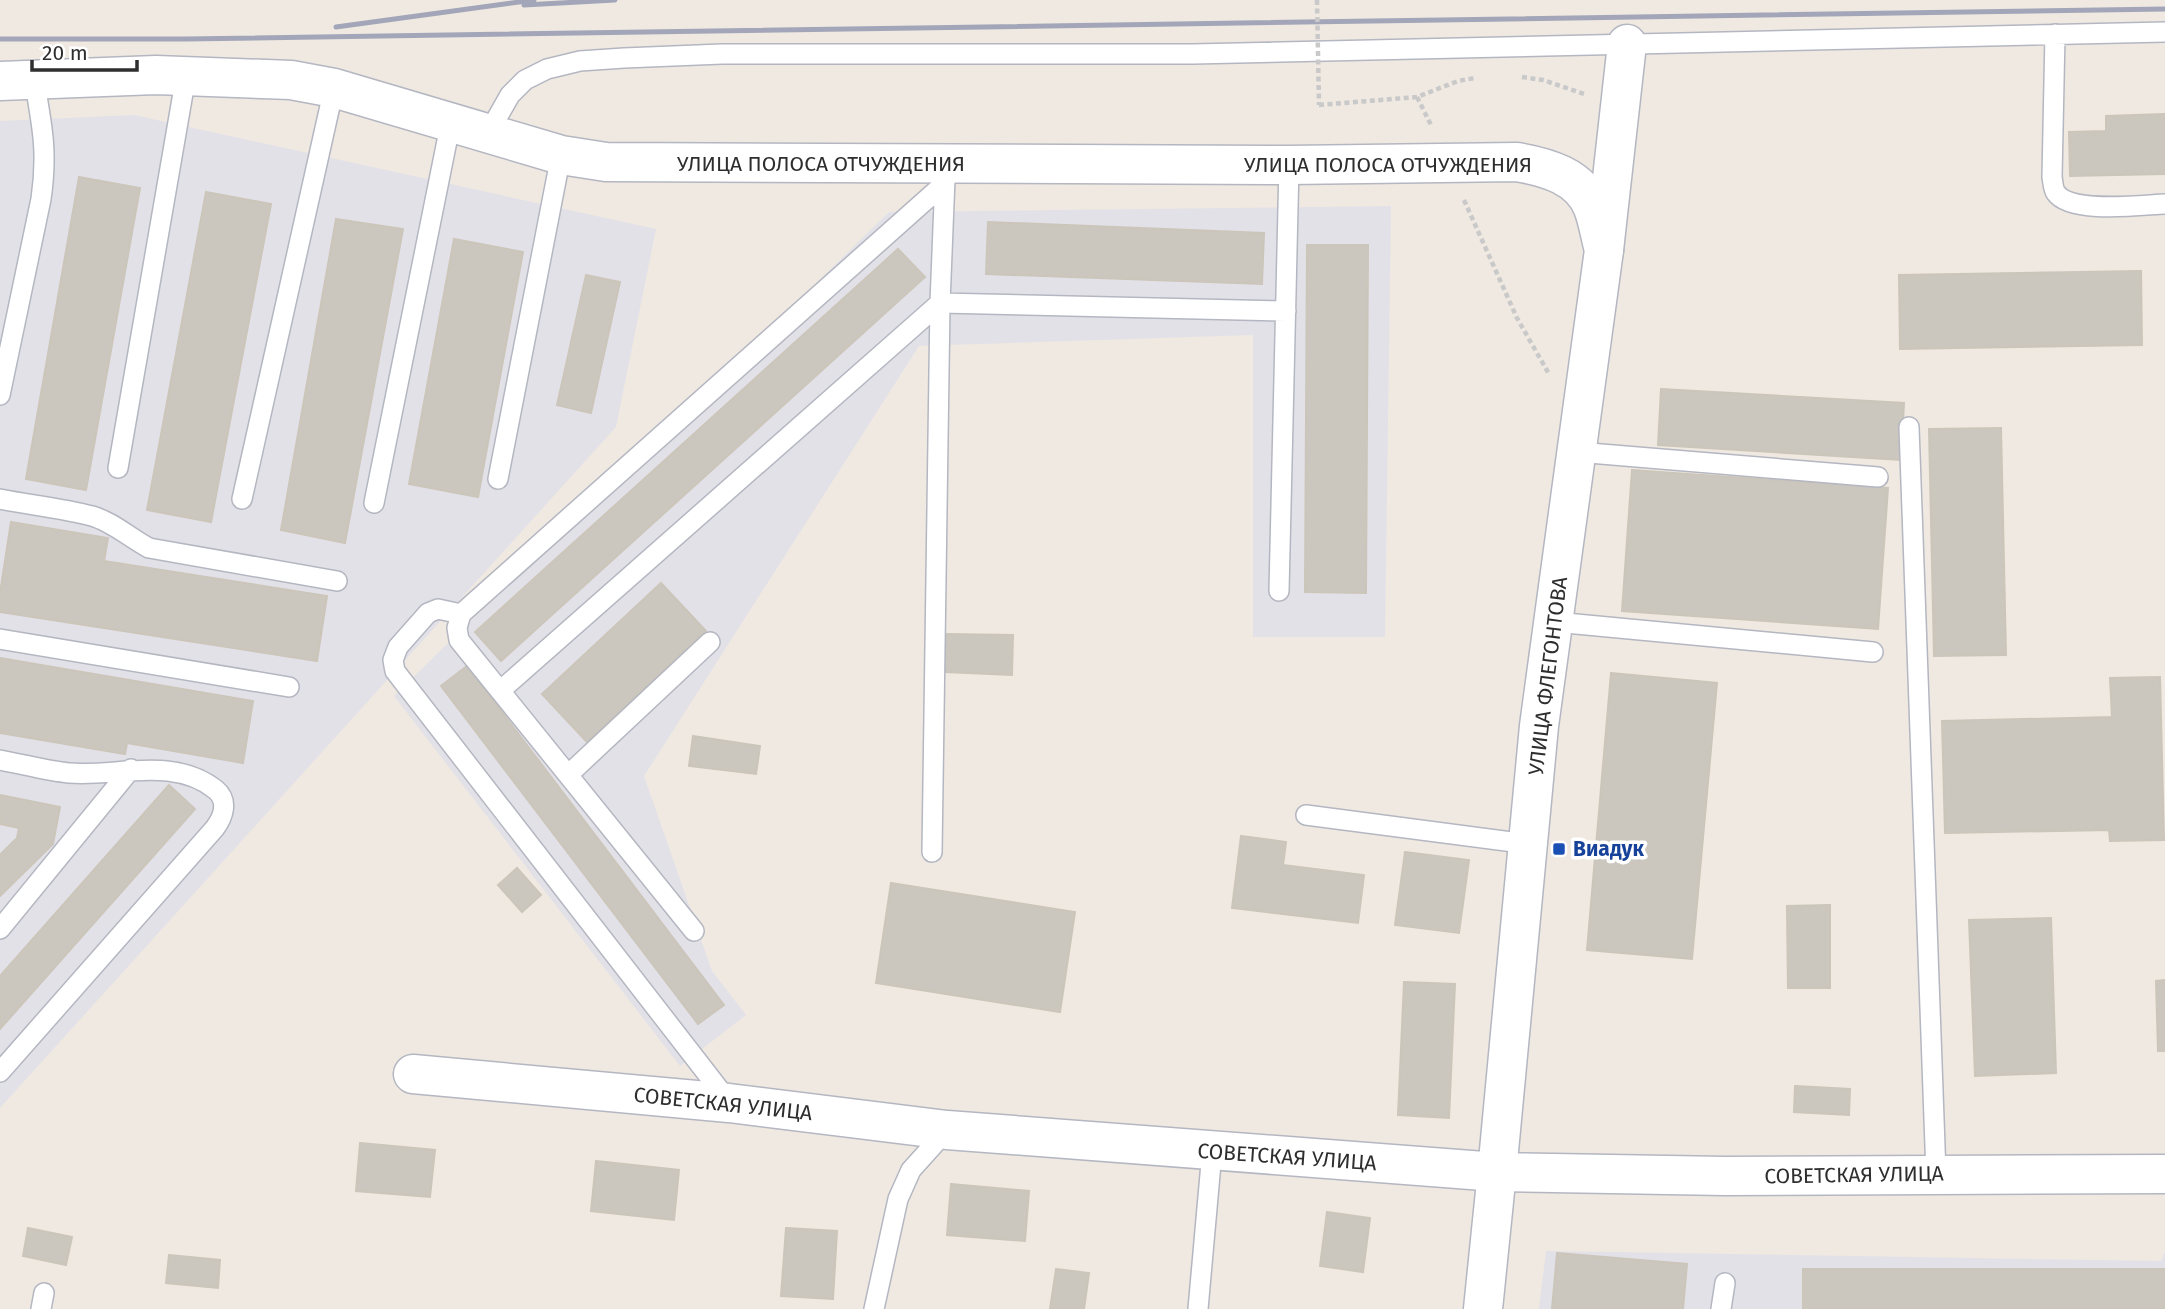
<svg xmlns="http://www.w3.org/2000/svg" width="2165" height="1309" font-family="'Fira Sans',sans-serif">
<rect width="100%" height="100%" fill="#efe9e1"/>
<path fill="#e3e1e8" d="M134,115L656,229L616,427L0,1108V121Z
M1391,206L1385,637H1253V335L919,346L644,776L712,971L746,1015L680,1066L394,696L889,212Z
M1546,1251L2161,1261L2165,1252V1309H1539Z"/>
<path fill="#cbc7bf" stroke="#cbc5ba" stroke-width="2" d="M2165,114V174L2070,176L2069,132L2106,131V116Z
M79,177L140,188L86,490L26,479Z
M206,192L271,204L211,522L147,510Z
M336,219L403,229L345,543L281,530Z
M988,222L1264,233L1262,284L986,274Z
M454,239L523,252L478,497L409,484Z
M1307,245H1368L1366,593L1305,592Z
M898,249L925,277L501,661L475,632Z
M2141,271L2142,345L1900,349L1899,275Z
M586,275L620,282L591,413L557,405Z
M1661,389L1904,403L1901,460L1658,445Z
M2001,428L2006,655L1934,656L1929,429Z
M1632,470L1888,488L1878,629L1622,611Z
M11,522L108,538L104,561L327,596L317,661L0,612V593Z
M661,583L706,631L587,742L542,694Z
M946,634L1013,635L1012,675L945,672Z
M0,658L253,701L243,763L127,743L125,754L0,733Z
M467,666L724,1005L698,1024L441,686Z
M1611,673L1717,683L1692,959L1587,950Z
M2160,677L2164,840L2110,841L2109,830L1945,833L1942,721L2112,717L2110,678Z
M693,736L760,746L756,774L689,766Z
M169,785L195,809L0,1029V976Z
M0,795L60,807L53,844L0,896V855L17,838L19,828L0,824Z
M1241,836L1286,842L1283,865L1364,875L1358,923L1232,908Z
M1405,852L1469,860L1459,933L1395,925Z
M517,868L541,895L522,912L498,885Z
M891,883L1075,912L1060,1012L876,983Z
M1830,905V988H1788L1787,906Z
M2051,918L2056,1073L1975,1076L1969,920Z
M2165,980V1051H2158L2156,981Z
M1404,982L1455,984L1449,1118L1398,1115Z
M1795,1086L1850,1089L1849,1115L1794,1112Z
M360,1143L435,1150L430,1197L356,1191Z
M596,1161L679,1170L674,1220L591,1211Z
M951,1184L1029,1191L1025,1241L947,1235Z
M1327,1212L1370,1218L1363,1272L1320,1266Z
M28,1228L72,1237L66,1265L23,1256Z
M786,1228L837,1231L833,1299L781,1296Z
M1557,1253L1687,1264L1683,1309H1552Z
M169,1255L220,1260L218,1288L166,1283Z
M1056,1269L1089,1273L1084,1309H1050Z
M1803,1269H2165V1309H1803Z"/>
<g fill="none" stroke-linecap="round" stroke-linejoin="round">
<defs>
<path id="lane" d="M2055,34L2052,177C2053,182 2053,189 2056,193C2071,214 2141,205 2165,204
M489,132L510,95L525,80L547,69L580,61L624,58L722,54H1193L2165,32
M0,395L41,199C48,152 42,125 34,79
M1909,427L1936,1174
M1577,452L1878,477
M118,468L186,76
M498,479L561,155
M0,499C30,505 62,508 92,516C113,522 130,538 149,548L337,581
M242,499L334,88
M374,503L451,121
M1279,591L1289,165
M461,614L438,609L428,613L398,647L393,660L395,671L729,1102
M1555,622L1873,652
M0,639L289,687
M500,691L940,303L1286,311
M0,760C23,764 46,771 69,773C117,777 174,756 216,790C229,801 223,817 215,828L0,1072
M568,775L710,642
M1306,815L1528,844
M932,852L940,303L945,178
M0,929L131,769
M694,931L459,640L457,628L461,614L945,183
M41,1309L44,1293
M874,1309L898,1199L911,1170L947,1130
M1198,1309L1212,1152
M1721,1309L1725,1283"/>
<path id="street" d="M1604,250L1627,44
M1483,1309L1497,1172"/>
<path id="secondary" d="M0,81L156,75L291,80L334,88L561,155L606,162L1289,165L1517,162C1546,167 1581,176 1593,208C1598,221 1600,236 1604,250L1539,726L1497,1172
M413,1074L729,1103L947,1130L1497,1172L1725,1176L2165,1174"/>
</defs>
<use href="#lane" stroke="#b4b7c1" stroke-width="22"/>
<use href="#street" stroke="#b4b7c1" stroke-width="41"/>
<use href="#secondary" stroke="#b4b7c1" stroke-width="41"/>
<path stroke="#c9c9c9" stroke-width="4.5" stroke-dasharray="5 3.5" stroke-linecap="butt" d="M1522,77L1543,80L1584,94
M1417,97L1432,127
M1319,105L1417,97L1458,81L1475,78
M1464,200L1517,318L1549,374"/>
<use href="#lane" stroke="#fff" stroke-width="19"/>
<use href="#street" stroke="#fff" stroke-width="38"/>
<use href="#secondary" stroke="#fff" stroke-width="38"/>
<path stroke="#a3a6b8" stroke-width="5" d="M524,5L615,0
M336,27L534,0
M0,39H186L2165,9"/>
<path stroke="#c9c9c9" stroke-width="4.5" stroke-dasharray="5 3.5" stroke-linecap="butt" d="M1317,0L1319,105"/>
</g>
<rect fill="#1a4fb4" stroke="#fff" stroke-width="2.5" x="1552" y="842" width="14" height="14" rx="3.5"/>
<g text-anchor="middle" stroke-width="7" stroke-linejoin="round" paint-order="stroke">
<g font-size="21" fill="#2e2e2e" stroke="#fff">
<text x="821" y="171">УЛИЦА ПОЛОСА ОТЧУЖДЕНИЯ</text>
<text x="1388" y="172">УЛИЦА ПОЛОСА ОТЧУЖДЕНИЯ</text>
<text transform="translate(1548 676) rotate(-83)" y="7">УЛИЦА ФЛЕГОНТОВА</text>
<text transform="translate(723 1104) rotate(6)" y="7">СОВЕТСКАЯ УЛИЦА</text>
<text transform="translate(1287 1157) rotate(4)" y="7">СОВЕТСКАЯ УЛИЦА</text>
<text transform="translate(1854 1175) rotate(-1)" y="7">СОВЕТСКАЯ УЛИЦА</text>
</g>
<g font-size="21" font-weight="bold" fill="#164399" stroke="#fff" text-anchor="start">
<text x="1573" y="856">Виадук</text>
</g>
</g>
<path d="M32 60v10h105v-10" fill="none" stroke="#2e2e2e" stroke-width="3.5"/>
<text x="42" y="60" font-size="21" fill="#2e2e2e" stroke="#ffffff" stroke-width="5" paint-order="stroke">20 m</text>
</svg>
